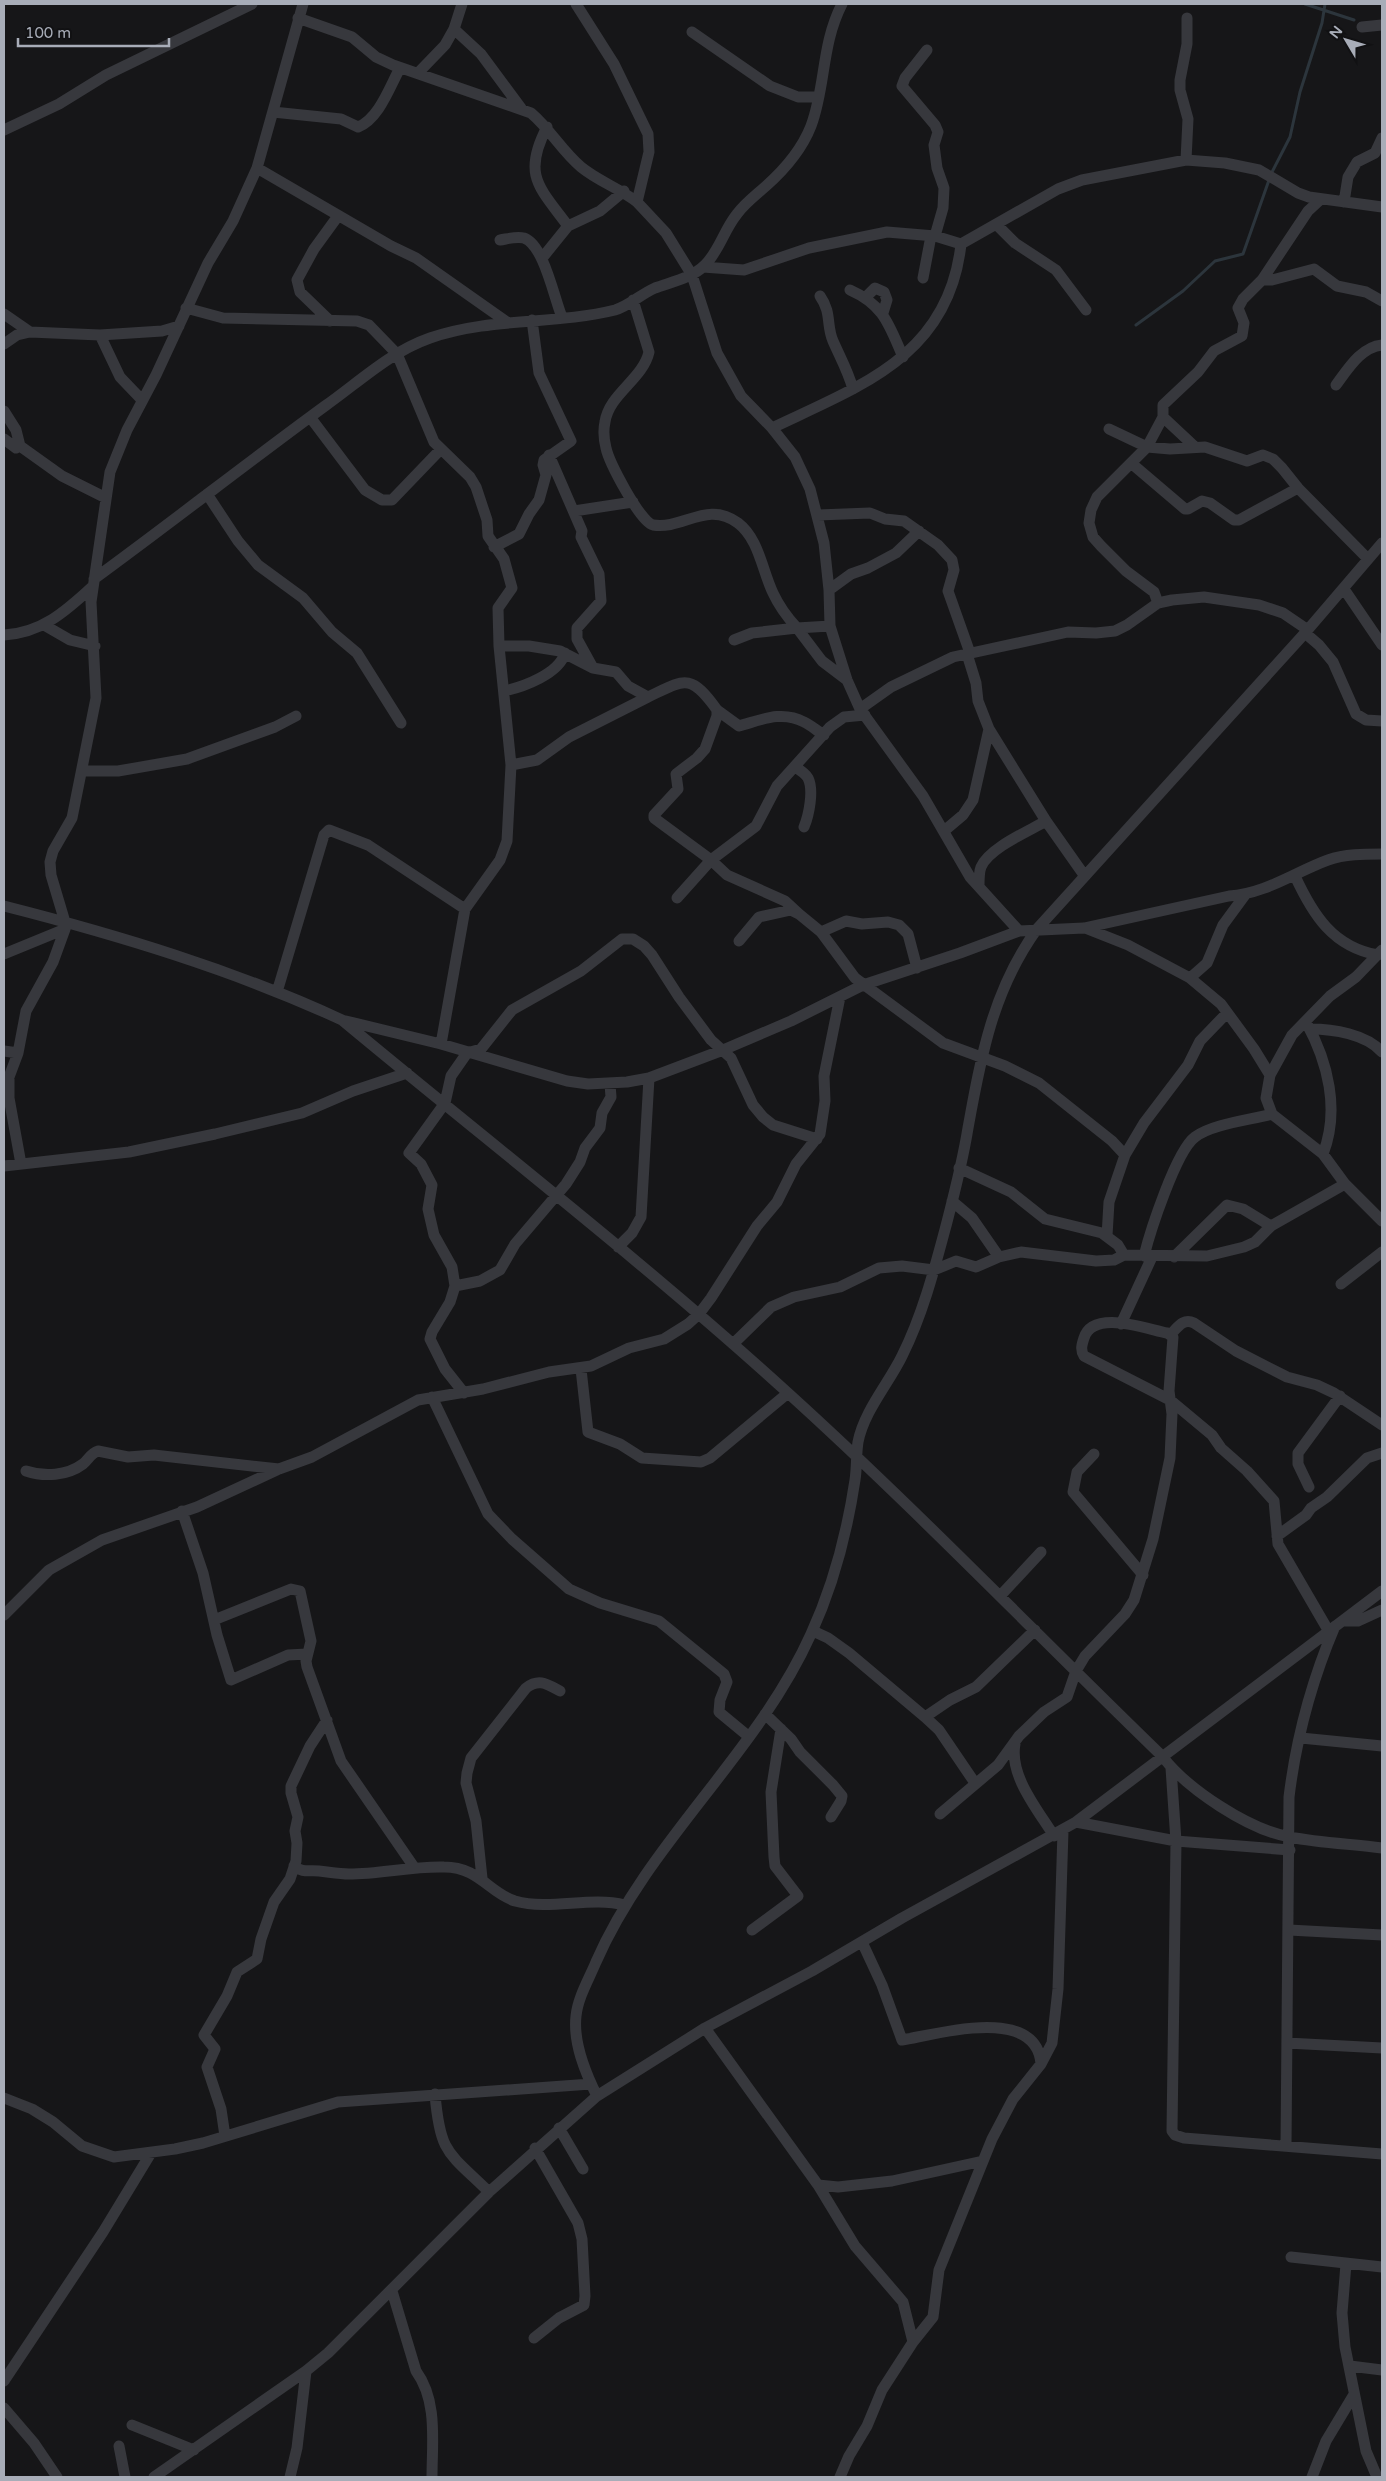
<svg xmlns="http://www.w3.org/2000/svg" width="1386" height="2481" font-family="'Varela Round',sans-serif">
<rect width="100%" height="100%" fill="#161618"/>
<g fill="none" stroke-linecap="round" stroke-linejoin="round">
<path stroke="#2c353c" stroke-width="3" d="M1305,4L1354,20
M1271,174L1290,137L1300,92L1322,23L1325,4
M1136,325L1183,291L1215,261L1243,254L1269,180"/>
<path stroke="#37383d" stroke-width="11" d="M576,4L614,64L648,134L649,152L637,202L666,233L692,275L717,353L741,396L772,428L795,457L810,489L824,543L829,590L830,626L847,680L860,709L923,796L970,877L1019,931
M298,18L352,37L376,57L393,65L531,113C550,129 562,151 581,167C598,181 619,188 637,202
M1362,27L1382,25
M454,29L481,54L521,108
M692,32L770,86L798,97H817
M927,50L905,78L902,86L935,125L938,132L934,145L937,168L944,188L943,208L935,236
M418,73L445,45L454,29L462,4
M273,112L341,119L358,127C379,119 390,86 400,68
M547,127C522,175 539,187 568,226
M4,130L59,104L106,75L252,4
M1186,160L1188,119L1180,90V80L1187,44V18
M257,168L391,246L416,258L507,322
M1344,202L1348,177L1357,162L1375,153L1382,138
M997,225L1015,243L1056,270L1086,310
M500,240C507,239 516,236 524,238C544,245 554,298 562,317
M543,257L568,226L600,211L624,191
M703,267L744,270L809,248L887,232L935,236L961,244L1058,189L1082,180L1186,160L1225,163L1259,170L1298,193L1309,197L1382,207
M923,278L931,236
M1262,280L1308,211L1321,199
M850,290C884,305 889,325 903,357
M820,296C832,313 826,325 833,341C840,357 848,371 853,389
M866,297L875,288L884,292L887,300L883,313
M633,300L649,352C643,379 609,394 605,422C603,431 604,440 606,448C609,462 640,522 653,525C683,530 707,500 738,523C759,539 762,570 773,593C779,606 787,617 797,628L830,626
M186,308L223,318L357,321L369,325L397,354L434,442L470,477L476,487L487,520L488,536L504,559L512,588L498,608L499,646L511,765L507,841L500,860L465,909L441,1044
M4,314L30,332
M330,321L300,292L297,280L314,249L338,216
M100,335L120,377L142,400
M4,344L17,335L30,332L100,335L162,331L179,326
M1336,385C1348,369 1361,347 1382,345
M4,411L16,430L20,446
M310,417L365,490L382,500H392L441,449
M772,428C860,386 949,356 961,244
M1109,429L1147,447L1170,449L1205,447L1247,461L1263,455L1273,459L1282,468L1298,488L1368,559
M4,439L16,448L20,446L62,476L106,498
M1194,446L1163,417V405L1198,372L1214,351L1242,336L1244,323L1238,308L1243,299L1262,280H1272L1314,269L1337,286L1366,292L1382,301
M549,455L582,531L581,537L599,574L601,601L577,628V639L593,668
M1131,463L1185,509H1188L1202,501L1210,503L1234,520H1239L1298,488
M207,494L238,541L258,565L303,598L332,632L357,653L401,723
M574,511L633,502
M818,515L870,513L885,519L904,521L938,545L952,560L954,570L948,591L970,653
M494,547L519,534L529,514L539,500L546,475L543,465L544,460L571,441L539,373L532,320
M94,579C172,522 247,463 325,406C359,382 390,352 430,338C490,317 555,325 615,310C629,306 641,294 655,288C671,282 692,278 705,265C719,251 724,230 737,214C745,203 756,195 766,186C784,170 802,149 811,126C826,86 821,45 842,4
M1344,589L1382,645
M829,590L851,574L868,568L896,553L919,531
M1158,603L1154,592L1126,571L1101,546L1093,537L1089,523L1091,510L1097,497L1147,447L1163,417
M44,625L70,640L95,646
M1305,633L1319,645L1333,662L1356,714L1366,720L1382,721
M4,635C41,633 65,612 92,587
M734,640L752,633L797,628L822,661L847,680
M499,646H529L560,651L593,668L616,672L628,686L648,697C684,680 690,672 717,710V716L705,749L697,758L676,774L678,789L654,815V818L711,860L727,875L785,901L798,913
M967,654L976,683L978,701L989,729L1046,821L1084,875
M504,691C523,687 559,674 565,653
M860,709L891,687L953,657L1068,632L1096,633L1115,631L1127,625L1158,603L1172,600L1204,597L1259,605L1283,613L1308,630
M717,710L739,726C761,720 782,710 804,722C811,725 817,731 824,735
M511,765L537,760L569,737L648,697
M795,767C800,770 805,773 808,778C814,790 809,815 804,827
M83,771H118L187,759L275,727L296,716
M944,831L963,815L973,800L989,729
M1295,876C1313,915 1333,947 1378,955
M979,886C979,880 979,872 981,867C989,848 1029,831 1046,821
M677,898L711,860L756,826L777,786L830,727L844,717L865,715
M4,906C118,935 234,970 342,1020C491,1144 645,1263 788,1393C917,1510 1037,1635 1162,1756C1187,1789 1249,1830 1290,1837C1320,1843 1352,1844 1382,1848
M1085,928L1128,945L1190,978L1221,1004L1254,1049L1270,1075L1266,1098L1272,1114L1323,1154L1345,1184L1382,1221
M821,932L846,921L862,924L888,922L899,925L908,934L917,968
M739,941L759,917L791,910L799,914L821,932L855,978L943,1043L1005,1066L1039,1083L1112,1141L1125,1155L1109,1202L1107,1236
M4,954L65,929V922L51,875L50,862L53,851L72,818L96,698L91,602L110,472L127,430L156,375L208,263L233,221L257,168L303,4
M1190,978L1207,963L1223,925L1245,895
M277,992L324,835L329,830L368,845L465,909
M346,1021L441,1044L567,1081L588,1084L627,1082L649,1078L723,1050L791,1021L863,985L960,953L1019,931L1084,928L1229,896C1265,894 1295,872 1328,860C1345,854 1364,854 1382,854
M1306,1022C1328,1062 1340,1110 1323,1154
M1310,1029C1333,1029 1366,1034 1382,1052
M4,1051L18,1053
M1270,1075L1292,1035L1330,996L1356,977L1382,950
M1125,1155L1144,1123L1188,1065L1200,1041L1227,1013
M21,1164L9,1098V1077L18,1053L26,1011L53,962L65,929
M4,1166L129,1152L215,1134L302,1113L353,1091L407,1073
M959,1168L1011,1192L1045,1219L1102,1233L1118,1245L1124,1255
M952,1201L972,1218L999,1257
M618,1247L632,1233L641,1217L649,1078
M1144,1256C1150,1232 1176,1151 1195,1137C1212,1124 1250,1120 1272,1114
M1174,1257L1227,1205L1243,1209L1271,1226
M1341,1284L1382,1252
M455,1286L480,1281L500,1270L515,1244L566,1184L580,1162L585,1148L600,1128L602,1113L611,1097L610,1084
M1121,1324L1152,1257
M1171,1334C1178,1327 1183,1318 1194,1323L1236,1351L1287,1377L1317,1385L1334,1393L1382,1425
M733,1344L771,1307L794,1297L840,1287L879,1268L902,1266L934,1270L956,1261L976,1267L999,1257L1021,1252L1096,1261L1114,1260L1124,1255L1207,1256L1244,1247L1255,1242L1271,1226L1345,1184
M581,1369L588,1432L620,1444L642,1458L701,1462L710,1458L788,1393
M464,1393L445,1369L430,1339L432,1332L450,1302L455,1286L452,1267L434,1235L428,1209L432,1185L421,1164L409,1153L445,1103L451,1076L467,1053L481,1049L512,1010L581,971L622,939H633L644,946L652,955L679,997L711,1040L731,1058L753,1105L763,1117L773,1125L817,1139
M432,1397L488,1514L512,1539L569,1589L600,1603L659,1621L724,1674L727,1682L720,1700L719,1712L748,1736
M1094,1454L1077,1472L1073,1492L1143,1575
M26,1471C44,1477 67,1476 83,1464C88,1460 91,1453 98,1451L128,1457L154,1455L279,1469
M1309,1487L1298,1464V1453L1340,1396
M182,1511L203,1573L217,1635L231,1680L288,1655L307,1654
M1277,1536L1306,1515L1311,1508L1327,1497L1367,1458L1382,1453
M1001,1595L1041,1552
M4,1615L49,1570L102,1540L197,1507L279,1469L312,1457L418,1400L483,1389L549,1372L591,1366L629,1348L664,1339L688,1324L699,1314L711,1298L757,1226L777,1202L796,1164L820,1134L825,1101L824,1076L840,997
M214,1620L291,1589L300,1591L311,1641L306,1661L307,1667L341,1761L414,1867
M1343,1621H1358L1382,1610
M813,1631L828,1638L849,1653L925,1717L939,1730L975,1783
M765,1714L791,1739L800,1752L833,1785L842,1796L841,1801L831,1817
M925,1717L950,1700L976,1687L1035,1630
M1301,1738L1382,1746
M1015,1744C1009,1776 1038,1810 1054,1836
M1171,1768L1176,1841L1172,2131L1175,2135L1184,2138L1382,2154
M940,1814L998,1765L1019,1736L1044,1712L1067,1697L1076,1671L1085,1656L1125,1614L1134,1600L1153,1539L1170,1458L1172,1414L1169,1391L1173,1337L1167,1333C1146,1329 1093,1309 1084,1338C1082,1344 1080,1350 1084,1356L1170,1400L1212,1435L1221,1448L1247,1471L1274,1501L1278,1544L1328,1630
M1076,1822L1176,1841L1290,1850
M294,1866C303,1873 308,1870 319,1871C329,1872 339,1874 349,1874C381,1874 412,1866 444,1867C479,1867 489,1893 515,1901C551,1911 589,1896 625,1905
M482,1878L476,1821L466,1783L467,1773L471,1758L526,1688C539,1678 547,1684 560,1691
M752,1930L798,1896L775,1866L774,1857L771,1792L781,1729
M1289,1930L1382,1935
M862,1942L882,1985L902,2040C938,2034 1037,2005 1041,2064
M705,2028L818,2185L855,2246L903,2302L913,2342
M1287,2043L1382,2048
M435,2094C440,2154 448,2152 489,2192
M597,2096C585,2072 573,2043 576,2016C578,1997 589,1979 596,1962C649,1841 757,1754 811,1634C833,1586 847,1533 855,1480C857,1467 856,1454 858,1442C864,1411 889,1383 902,1356C923,1314 935,1267 947,1222C955,1191 963,1159 968,1128C981,1056 993,990 1037,929L1305,633L1382,543
M4,2098L32,2109L53,2122L82,2146L114,2157L175,2149L203,2143L338,2102L591,2084
M559,2128L583,2169
M225,2136L221,2109L207,2067L215,2049L204,2035L227,1996L237,1972L257,1959L261,1939L274,1902L290,1879L296,1861L297,1843L295,1831L298,1817L291,1793V1786L310,1746L327,1720
M1286,2146L1289,1797C1296,1740 1312,1680 1335,1626
M818,2185L838,2187L892,2181L983,2161
M1291,2257L1382,2267
M1346,2264L1342,2313L1345,2347L1366,2451L1377,2477
M392,2291L416,2371C438,2401 432,2442 432,2477
M534,2338L559,2318L584,2305L585,2296L582,2239L578,2223L535,2148
M1350,2366L1382,2370
M4,2381L103,2232L151,2153
M4,2408L34,2443L57,2477
M132,2425L194,2450
M119,2446L125,2477
M154,2477L306,2371L328,2353L489,2192L597,2096L705,2028L812,1971L902,1918L1076,1822L1382,1591
M290,2477L297,2448L306,2371
M840,2477L849,2456L867,2426L882,2390L913,2342L933,2317L939,2270L992,2139L1013,2099L1041,2064L1052,2043L1058,1989L1063,1831
M1312,2477L1326,2441L1353,2396"/>
</g>
<rect width="1386" height="2481" fill="none" stroke="#a8adb8" stroke-width="10"/>
<g transform="translate(1346 40) rotate(308)" stroke="#111113" stroke-width="4" paint-order="stroke">
<path d="M0-4L9 19L0 12L-9 19Z" fill="#a8adb8"/>
<text y="-8" font-size="14" font-weight="bold" text-anchor="middle" fill="#a8adb8">N</text>
</g>
<path d="M18 38v8h151v-8" fill="none" stroke="#a8adb8" stroke-width="2.5"/>
<text x="25" y="38" font-size="15" fill="#a8adb8" stroke="#111113" stroke-width="4" paint-order="stroke">100 m</text>
</svg>
